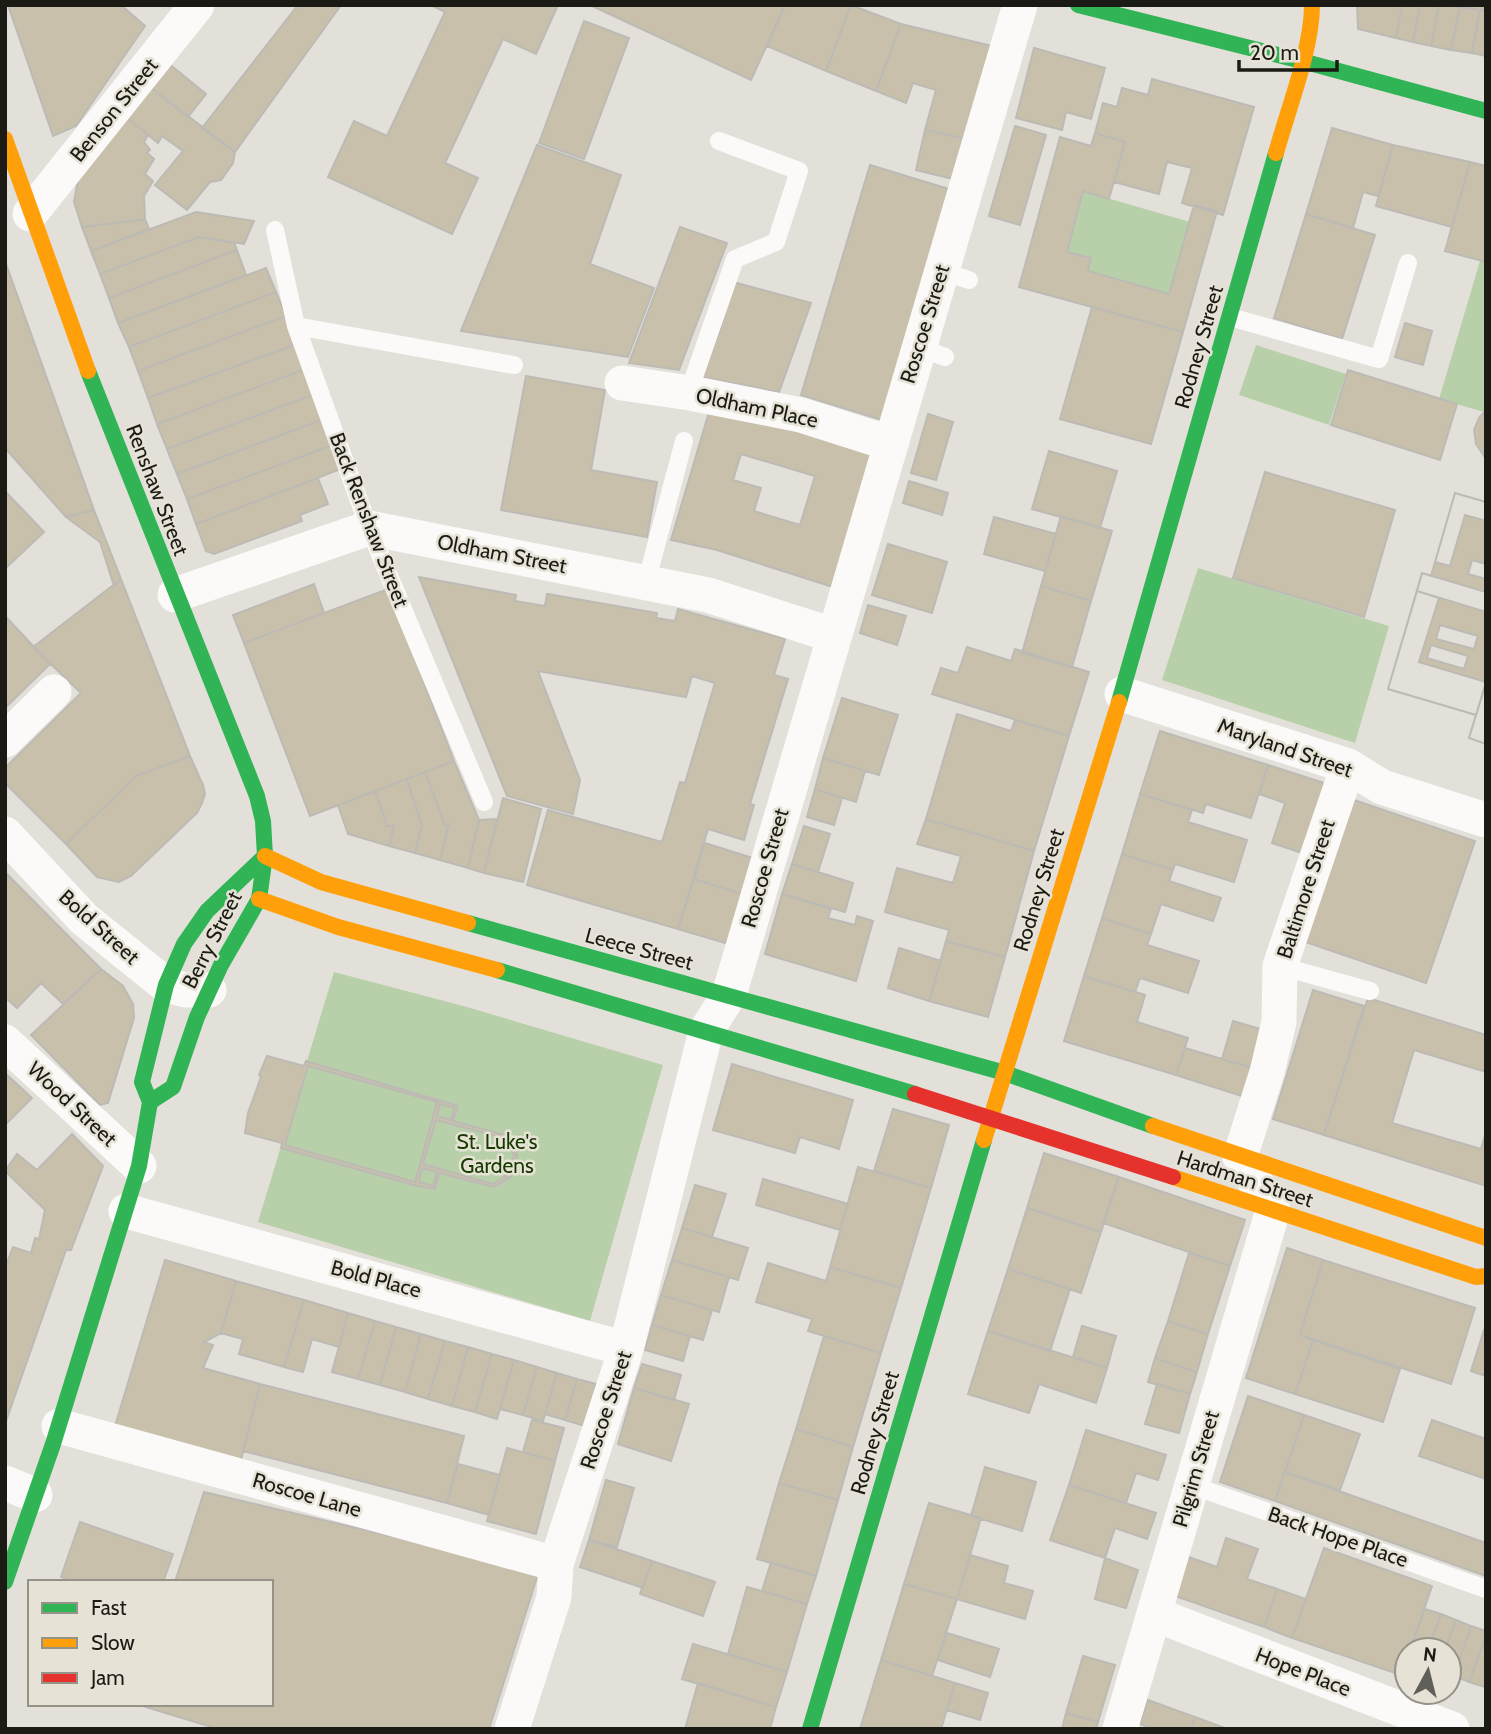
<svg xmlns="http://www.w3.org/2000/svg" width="1491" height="1734" font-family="Cabin,sans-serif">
<rect width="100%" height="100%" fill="#e2e0d9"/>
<path fill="#b8d0a9" d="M1083,191L1190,222L1169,294L1088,271L1091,258L1067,252Z
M1480,261L1486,262V410L1484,412L1439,399Z
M1256,345L1346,374L1329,425L1239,395Z
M1198,568L1389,626L1355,743L1162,680Z
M334,972L467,1007L663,1065L590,1321L258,1222Z"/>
<path fill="#c8c0aa" stroke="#bcbab4" stroke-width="2" fill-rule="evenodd" d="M8,5H121L145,26L76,126L53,136Z
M298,5H341L235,152L202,128Z
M431,5H558L536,54L503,39L445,163L478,178L452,234L328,177L354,121L387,136L445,12Z
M590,5H785L751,80Z
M785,5H851L826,71L767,46Z
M851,5L901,24L876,91L826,71Z
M1357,5H1402L1396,38L1358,29Z
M1402,5H1420L1413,42L1396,38Z
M1420,5H1439L1431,46L1413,42Z
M1439,5L1460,7L1451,50L1431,46Z
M1453,5H1486V11L1460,7Z
M1460,7L1480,10L1472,53L1451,50Z
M1480,10L1486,11V56L1472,53Z
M584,21L629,38L584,159L539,143Z
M901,24L996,47L968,139L925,130L936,90L913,83L906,103L876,91Z
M1034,48L1105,68L1091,119L1066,112L1062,130L1016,118Z
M168,63L206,94L188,117L150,87Z
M1152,79L1254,107L1223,215L1182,203L1192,168L1167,162L1159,194L1114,182L1125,142L1095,133L1103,103L1117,107L1122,88L1148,95Z
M150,87L235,152L233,163L221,180L210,182L187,210L155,185L183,151L162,136L158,143L126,117Z
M126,117L148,135L144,142L150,150L147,153L154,159L145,174L153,181L144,196L145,219L82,227L74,202L78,179Z
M1015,126L1046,135L1020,225L989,216Z
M1332,128L1393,145L1378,196L1363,192L1353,228L1306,214Z
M925,130L968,139L957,180L916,170Z
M1095,133L1125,142L1109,199L1083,191L1067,252L1091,258L1088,271L1169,294L1194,205L1217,211L1183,332L1019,287L1060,137L1091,146Z
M537,145L621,175L590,264L654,288L628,357L461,331Z
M1393,145L1470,162L1452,227L1376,206Z
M1470,162L1486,166V262L1445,251Z
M870,165L952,190L882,420L801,395Z
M196,212L254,221L244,244L199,237L100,274L91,251Z
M1306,214L1375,235L1342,339L1274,318Z
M145,219L149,229L91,251L82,227Z
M680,227L727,243L679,370L629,363Z
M199,237L234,243L237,250L109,298L100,274Z
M237,250L246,275L118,323L109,298Z
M5,261L94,510L66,517L5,448Z
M266,268L276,292L129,347L118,323Z
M733,282L811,303L779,392L702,377L720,331Z
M276,292L286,316L138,371L129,347Z
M1092,307L1183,332L1151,444L1060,419Z
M286,316L297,344L148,398L138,371Z
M1405,323L1432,331L1423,365L1395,357Z
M297,344L306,369L157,424L148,398Z
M306,369L315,394L167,449L157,424Z
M1348,370L1457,404L1440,460L1331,425Z
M526,376L605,390L591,470L657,482L647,537L501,510Z
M315,394L324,419L177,474L167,449Z
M712,402L879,441L836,588L717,550L671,540ZM741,454L815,476L800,525L754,511L761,488L733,480Z
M1486,410V459L1476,444L1474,430L1479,418Z
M928,414L953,422L936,480L911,473Z
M324,419L333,445L187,499L177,474Z
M333,445L341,469L196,524L187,499Z
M1049,451L1117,471L1100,528L1032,509Z
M1265,472L1395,510L1364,617L1233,578Z
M318,478L328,504L300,515L302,521L214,554L206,551L196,524Z
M909,481L948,493L942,515L903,503Z
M5,491L44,532L5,569Z
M1455,493L1486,502V744L1469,738L1476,715L1388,689L1422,573L1431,576Z
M1455,493L1486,502V521L1465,515L1450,566L1435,562Z
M94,510L121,579L114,586L100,542L66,517Z
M1061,516L1112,531L1091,601L1041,586Z
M994,517L1056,534L1045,571L984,554Z
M888,544L947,562L932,613L872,595Z
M1472,560L1486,564V579L1468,574Z
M1422,573L1486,592V612L1417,591Z
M419,577L516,595L515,601L545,606L547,594L657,613L656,618L675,621L678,609L785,639L774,675L788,679L750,804L754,805L744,840L708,829L678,929L527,885L548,810L662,842L680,782L685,783L715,683L692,676L686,697L538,671L580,780L573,814L507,796Z
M121,579L190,756L136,776L66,844L5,783V768L81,693L33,647Z
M314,584L324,613L244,643L233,615Z
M1041,586L1091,601L1072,667L1022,653Z
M388,589L454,761L310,816L244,643Z
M1417,591L1439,598L1419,662L1486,682L1476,715L1388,689Z
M868,605L906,616L897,645L860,633Z
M5,616L50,664L5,708Z
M1440,625L1478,636L1474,649L1436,639Z
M1431,645L1468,656L1464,669L1427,658Z
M967,647L1011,661L1015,649L1089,672L1069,736L932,694L941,668L958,673Z
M1486,683V744L1469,738Z
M842,698L898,715L879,775L823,758Z
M957,714L1011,731L1015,720L1069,736L1034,851L926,819Z
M1160,731L1268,765L1251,818L1206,804L1203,813L1140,794Z
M190,756L203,785L205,794L202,803L197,813L131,876L119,882L97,877L66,844L136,776Z
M823,758L865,771L856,802L815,789Z
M454,761L479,820L468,868L440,860L449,824L445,825L425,772Z
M1268,765L1324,783L1302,853L1272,843L1285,803L1259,794Z
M425,772L445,825L449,824L440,860L415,853L422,825L407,779Z
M407,779L422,825L415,853L389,846L394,826H387L375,791Z
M815,789L842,798L834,825L807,817Z
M375,791L387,826H394L389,846L348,834L338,805Z
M1140,794L1192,810L1188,822L1247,840L1234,882L1175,864L1173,870L1122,854Z
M503,798L541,809L523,882L484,873Z
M1354,800L1475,841L1426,983L1305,942Z
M497,819L484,873L468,868L479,820Z
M926,819L1034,851L1005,957L946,941L949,930L885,912L897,868L953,883L961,856L917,844Z
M804,826L830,834L818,872L792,864Z
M705,843L759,860L748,896L694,879Z
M1122,854L1173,870L1169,881L1221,898L1213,921L1161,904L1151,934L1102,918Z
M792,864L853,883L845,912L782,894Z
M5,872L101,969L63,1004L41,983L17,1008L5,997Z
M694,879L748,896L732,945L678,929Z
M782,894L831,909L828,918L855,925L857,916L873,921L856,981L765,954Z
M1102,918L1151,934L1147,945L1199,961L1188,993L1140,978L1135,992L1084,976Z
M946,941L1005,957L988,1017L929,1001Z
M899,948L941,961L929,1001L888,988Z
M101,969L123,986L133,1004L134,1018L108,1103L100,1105L31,1035Z
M1084,976L1145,995L1137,1022L1188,1038L1176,1075L1064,1041Z
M1313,990L1364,1006L1324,1135L1273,1119Z
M1368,998L1486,1035V1072L1414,1050L1392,1123L1481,1149L1486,1132V1186L1324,1135Z
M1233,1021L1267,1031L1256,1069L1222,1059Z
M1185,1048L1256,1069L1248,1098L1176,1075Z
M267,1056L304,1066L306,1061L458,1106L453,1121L509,1136L517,1155L511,1177L494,1187L439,1173L435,1189L417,1186L281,1148L282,1143L245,1133L248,1113L261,1077L259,1075ZM308,1066L437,1102L415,1182L285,1145ZM440,1104L454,1108L451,1120L437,1116ZM436,1120L506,1139L514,1156L509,1174L493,1184L423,1164ZM422,1168L437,1172L433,1186L419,1182Z
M732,1064L853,1100L839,1149L800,1137L795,1153L713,1130Z
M5,1073L32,1098L5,1125Z
M893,1109L949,1125L931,1188L874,1171Z
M72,1134L103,1166L71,1250H66L5,1424V1268L13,1247L31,1253L35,1238L39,1239L45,1210L5,1171L17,1154L37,1170Z
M1044,1153L1119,1177L1101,1232L1027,1208Z
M858,1167L931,1188L901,1288L830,1267Z
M1119,1177L1245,1220L1230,1266L1103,1223Z
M763,1179L848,1204L840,1230L756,1205Z
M695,1185L726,1194L712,1237L682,1228Z
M1027,1208L1101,1232L1081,1293L1008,1269Z
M682,1228L748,1248L738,1280L672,1260Z
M1287,1248L1323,1260L1300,1335L1313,1340L1295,1394L1246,1378Z
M1189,1253L1230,1266L1208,1334L1168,1321Z
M165,1260L236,1281L221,1333L204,1342L213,1345L203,1368L260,1384L241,1460L115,1426Z
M672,1260L729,1277L719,1312L661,1295Z
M1323,1260L1475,1308L1451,1384L1300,1335Z
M768,1263L826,1281L830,1267L901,1288L881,1353L808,1331L812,1319L756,1302Z
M1008,1269L1070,1289L1050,1351L988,1331Z
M236,1281L304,1300L284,1367L239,1354L243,1339L221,1333Z
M661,1295L712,1310L703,1340L652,1325Z
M304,1300L348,1313L339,1347L312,1339L303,1372L284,1367Z
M348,1313L375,1321L358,1379L332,1372Z
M375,1321L396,1327L380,1385L358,1379Z
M1168,1321L1208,1334L1197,1372L1155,1358Z
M652,1325L690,1336L683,1361L645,1350Z
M1082,1326L1116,1336L1107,1368L1073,1357Z
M396,1327L421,1334L405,1392L380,1385Z
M1484,1330H1486V1376L1471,1371Z
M988,1331L1107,1368L1096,1403L1039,1384L1029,1413L968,1394Z
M421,1334L445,1341L428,1399L405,1392Z
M824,1336L881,1353L853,1447L796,1429Z
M1313,1340L1400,1369L1383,1422L1295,1394Z
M445,1341L468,1347L452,1406L428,1399Z
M468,1347L492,1354L475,1412L452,1406Z
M492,1354L514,1360L497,1419L475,1412Z
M1155,1358L1197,1372L1190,1394L1148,1382Z
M514,1360L537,1367L523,1415L500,1409Z
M642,1364L681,1375L674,1400L634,1388Z
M537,1367L557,1373L543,1421L523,1415Z
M557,1373L577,1379L565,1420L545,1414Z
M577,1379L596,1384L585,1426L565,1420Z
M260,1384L464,1436L447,1503L243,1451Z
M1157,1384L1190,1394L1179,1433L1145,1424Z
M634,1388L689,1404L671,1461L618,1444Z
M1248,1396L1304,1415L1275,1501L1220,1482Z
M1304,1415L1360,1434L1340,1490L1285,1472Z
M532,1420L564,1428L555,1461L523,1452Z
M1432,1420L1486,1439V1479L1419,1456Z
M796,1429L853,1447L838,1500L779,1483Z
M1086,1430L1166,1455L1158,1480L1136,1473L1126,1503L1069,1485Z
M507,1448L555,1461L536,1534L487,1521Z
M458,1464L500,1475L489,1515L447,1503Z
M985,1467L1036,1482L1022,1531L971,1516Z
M1285,1472L1486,1543V1576L1275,1501Z
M606,1480L634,1488L617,1547L589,1540Z
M779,1483L838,1500L816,1576L757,1559Z
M1069,1485L1156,1513L1147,1539L1115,1528L1105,1558L1050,1540Z
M204,1492L539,1571L489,1729H218L136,1704H271V1582H175Z
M929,1503L981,1518L957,1599L904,1584Z
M80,1522L173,1554L163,1582H75L61,1577Z
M1226,1538L1258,1549L1247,1579L1277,1589L1264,1627L1172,1595L1186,1556L1217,1567Z
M589,1540L652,1561L643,1588L580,1567Z
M1324,1548L1432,1586L1410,1650H1407V1659L1401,1675L1292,1638Z
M970,1555L1008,1566L1004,1583L1033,1591L1025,1619L957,1599Z
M1105,1558L1138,1570L1126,1608L1095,1599Z
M652,1561L715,1582L703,1616L640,1594Z
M771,1562L816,1576L807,1604L762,1591Z
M904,1584L957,1599L932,1676L881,1660Z
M747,1587L807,1604L787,1672L728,1654Z
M1277,1589L1306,1599L1292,1638L1264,1627Z
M1425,1609L1441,1614L1428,1650H1410Z
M1441,1614L1456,1620L1445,1650H1428Z
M1456,1620L1471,1626L1454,1676L1449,1674V1650H1445Z
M1471,1626L1486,1631V1636L1469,1682L1454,1676Z
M947,1633L999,1649L990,1677L938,1660Z
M1486,1636V1684L1485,1687L1469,1682Z
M693,1644L787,1672L776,1707L682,1679Z
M1083,1656L1115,1665L1098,1722L1066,1713Z
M881,1660L955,1683L941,1729H860Z
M698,1683L776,1707L770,1729H685Z
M955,1683L988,1693L980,1720L947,1710Z
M1148,1700L1195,1717L1191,1729H1153L1140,1724Z
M1066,1713L1098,1722L1096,1729H1062Z
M1195,1717L1227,1729H1191Z"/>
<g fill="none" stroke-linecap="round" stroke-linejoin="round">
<path stroke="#fbfaf9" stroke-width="18" d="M275,230L296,326L369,528L484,802
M941,271L969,280
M1230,317L1379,359L1408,263
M296,326L514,365
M918,347L945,357
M690,393L695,374L735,259L776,242L799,171L719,141
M646,583L684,441
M1280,966L1370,991
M1191,1485L1486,1589"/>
<path stroke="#fbfaf9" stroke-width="35" d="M30,214L197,5
M622,383L690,393L801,415L889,443
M175,595L369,528L708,595L833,635
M1122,694L1348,766L1382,787L1486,820
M5,740L54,692
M5,834L84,919L166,985L186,990H209
M5,1042L139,1166
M126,1211L626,1349
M59,1426L556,1564
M5,1483L35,1495
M1154,1614L1452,1729
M512,1729L554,1597L556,1564L626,1349L706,1031L729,995L1020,5
M1120,1729L1273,1210L1240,1157L1267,1072L1279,1022L1280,966L1348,766"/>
<path stroke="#30b455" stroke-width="16" d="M1078,5L1302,61L1486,111
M88,371L257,796L263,821L265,856L259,899L221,965L197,1017L173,1087L150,1102
M1119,702L1276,153
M468,923L1005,1073L1153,1126
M497,970L915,1094
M5,1582L53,1444L139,1166L150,1102L142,1082L166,985L184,944L207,911L265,856
M810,1729L984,1140"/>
<path stroke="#ff9f0a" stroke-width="16" d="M5,139L88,371
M1276,153C1288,109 1312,49 1312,5
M265,856L321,882L468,923
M259,899L338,927L497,970
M1153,1126L1486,1238
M984,1140L1119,702
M1173,1177L1476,1277L1486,1276"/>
<path stroke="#e5322d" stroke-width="16" d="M915,1094L1173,1177"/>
</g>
<g text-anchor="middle" stroke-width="5" stroke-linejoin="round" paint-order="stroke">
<g font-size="21" fill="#1b1a15" stroke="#e6e2d5">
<text transform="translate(114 110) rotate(-51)" y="7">Benson Street</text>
<text transform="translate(925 324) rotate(-73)" y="7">Roscoe Street</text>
<text transform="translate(1199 347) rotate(-74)" y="7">Rodney Street</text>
<text transform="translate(757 408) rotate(12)" y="7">Oldham Place</text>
<text transform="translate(157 490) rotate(69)" y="7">Renshaw Street</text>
<text transform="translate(369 520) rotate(69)" y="7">Back Renshaw Street</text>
<text transform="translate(502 554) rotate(11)" y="7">Oldham Street</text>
<text transform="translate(1285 748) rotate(19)" y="7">Maryland Street</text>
<text transform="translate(765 868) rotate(-74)" y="7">Roscoe Street</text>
<text transform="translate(1306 889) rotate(-72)" y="7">Baltimore Street</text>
<text transform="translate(1039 890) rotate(-73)" y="7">Rodney Street</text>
<text transform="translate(99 927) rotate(42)" y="7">Bold Street</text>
<text transform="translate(212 940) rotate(-63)" y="7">Berry Street</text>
<text transform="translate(639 949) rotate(15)" y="7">Leece Street</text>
<text transform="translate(72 1104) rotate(43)" y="7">Wood Street</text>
<text transform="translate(1245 1179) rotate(18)" y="7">Hardman Street</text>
<text transform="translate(376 1279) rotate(15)" y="7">Bold Place</text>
<text transform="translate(606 1410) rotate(-72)" y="7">Roscoe Street</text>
<text transform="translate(875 1433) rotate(-74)" y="7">Rodney Street</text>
<text transform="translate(1196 1469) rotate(-74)" y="7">Pilgrim Street</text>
<text transform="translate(307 1495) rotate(16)" y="7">Roscoe Lane</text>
<text transform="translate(1338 1537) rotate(19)" y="7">Back Hope Place</text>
<text transform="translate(1303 1672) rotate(21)" y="7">Hope Place</text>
</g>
<g font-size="21" fill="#163a00" stroke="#e6e2d5">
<text x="497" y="1149">St. Luke's<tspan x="497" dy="24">Gardens</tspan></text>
</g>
</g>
<rect width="1491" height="1734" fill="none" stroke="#1b1a15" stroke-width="14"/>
<rect x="28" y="1580" width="245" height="126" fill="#e6e2d5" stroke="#959288" stroke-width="2"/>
<rect x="42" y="1603" width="35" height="10" fill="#30b455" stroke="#959288" stroke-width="2"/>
<text x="91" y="1615" font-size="21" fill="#1b1a15">Fast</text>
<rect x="42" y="1638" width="35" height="10" fill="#ff9f0a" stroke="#959288" stroke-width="2"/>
<text x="91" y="1650" font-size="21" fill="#1b1a15">Slow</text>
<rect x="42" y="1673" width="35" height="10" fill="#e5322d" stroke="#959288" stroke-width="2"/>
<text x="91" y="1685" font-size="21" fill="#1b1a15">Jam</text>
<g transform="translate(1428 1671) rotate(7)"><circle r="33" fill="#e6e2d5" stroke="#959288" stroke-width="2"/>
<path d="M0-5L12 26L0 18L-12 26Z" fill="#615f5a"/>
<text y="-10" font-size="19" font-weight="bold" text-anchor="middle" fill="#1b1a15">N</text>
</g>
<path d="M1239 60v10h98v-10" fill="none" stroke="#1b1a15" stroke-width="3.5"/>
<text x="1250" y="60" font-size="21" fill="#1b1a15" stroke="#e6e2d5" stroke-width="5" paint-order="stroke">20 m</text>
</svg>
